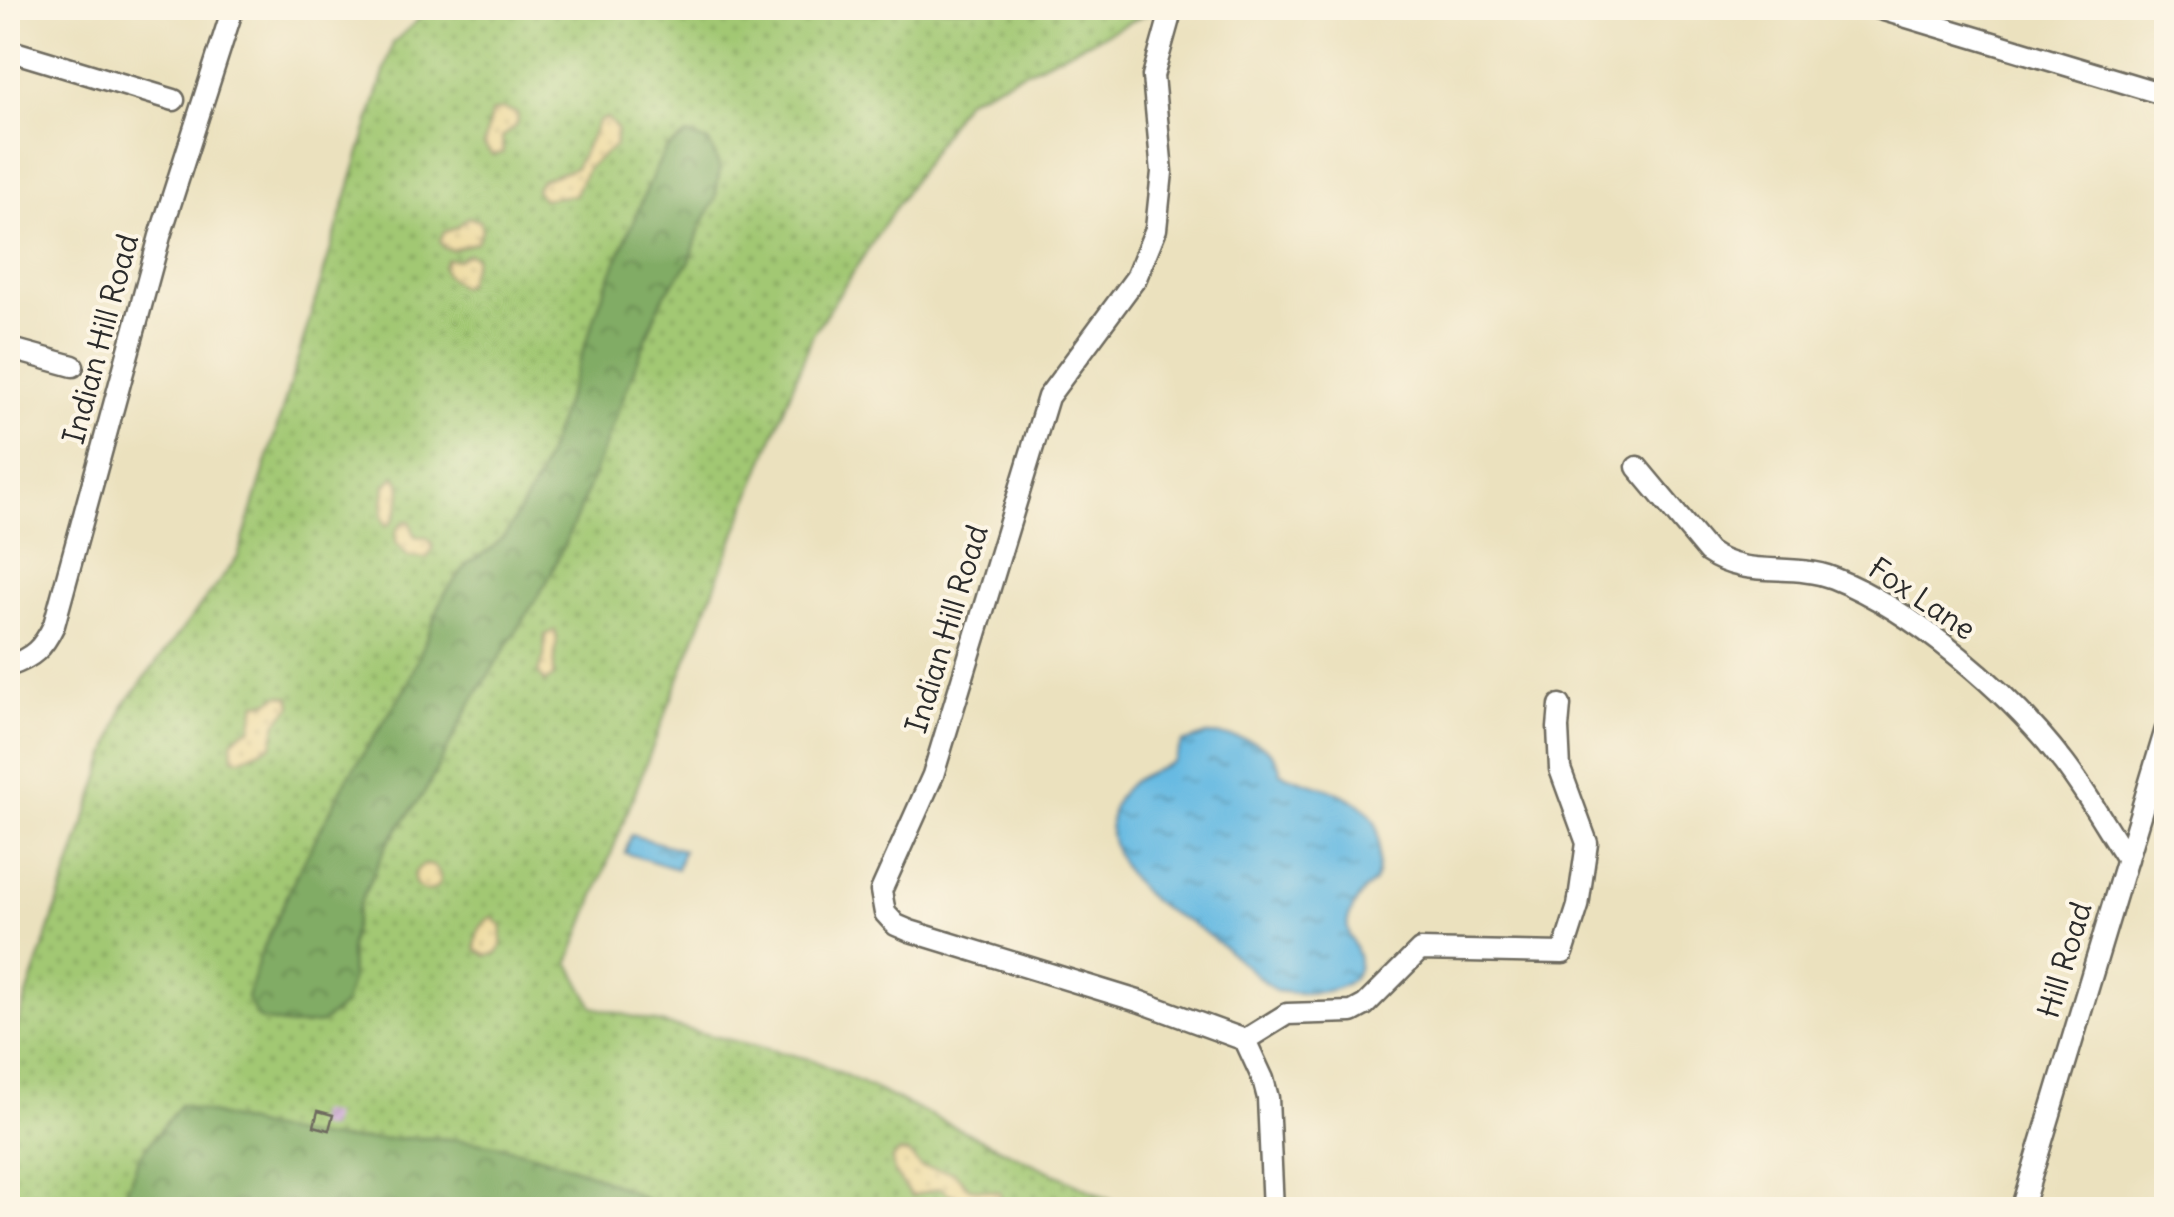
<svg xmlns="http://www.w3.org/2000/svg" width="2174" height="1217" font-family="Delius,sans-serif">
<defs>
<pattern id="grass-dots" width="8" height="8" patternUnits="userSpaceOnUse" patternTransform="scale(2.5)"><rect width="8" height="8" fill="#a2c873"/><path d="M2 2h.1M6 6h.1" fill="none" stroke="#84a35f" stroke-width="1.8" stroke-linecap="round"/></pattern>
<pattern id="forest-crowns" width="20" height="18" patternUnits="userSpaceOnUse" patternTransform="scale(2.5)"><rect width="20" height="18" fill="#81ac65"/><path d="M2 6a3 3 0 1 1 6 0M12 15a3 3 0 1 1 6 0" fill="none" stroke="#6a8c53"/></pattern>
<pattern id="sand-dots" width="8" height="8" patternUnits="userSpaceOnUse" patternTransform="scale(2.5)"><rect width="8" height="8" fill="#eeda9e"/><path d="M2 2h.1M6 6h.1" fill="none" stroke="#cb8" stroke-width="1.8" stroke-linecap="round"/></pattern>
<pattern id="water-ripples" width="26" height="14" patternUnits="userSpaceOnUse" patternTransform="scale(2.5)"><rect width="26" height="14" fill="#66bae2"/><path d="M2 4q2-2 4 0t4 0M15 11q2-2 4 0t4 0" fill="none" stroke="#5497b7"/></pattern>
<pattern id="building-hatch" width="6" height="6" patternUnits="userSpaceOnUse" patternTransform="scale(2.5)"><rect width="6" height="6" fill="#ceacd7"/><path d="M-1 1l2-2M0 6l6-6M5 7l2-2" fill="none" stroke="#a78caf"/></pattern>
</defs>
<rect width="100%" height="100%" fill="#fcf5e5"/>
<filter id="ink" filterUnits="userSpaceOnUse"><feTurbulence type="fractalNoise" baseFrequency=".01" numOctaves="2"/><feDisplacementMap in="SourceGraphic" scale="20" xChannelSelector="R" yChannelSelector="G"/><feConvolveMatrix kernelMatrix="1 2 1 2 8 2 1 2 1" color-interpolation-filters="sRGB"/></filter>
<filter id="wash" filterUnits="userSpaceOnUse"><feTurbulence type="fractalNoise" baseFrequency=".0048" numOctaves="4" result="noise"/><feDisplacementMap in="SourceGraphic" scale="40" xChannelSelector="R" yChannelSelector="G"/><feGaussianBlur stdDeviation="2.25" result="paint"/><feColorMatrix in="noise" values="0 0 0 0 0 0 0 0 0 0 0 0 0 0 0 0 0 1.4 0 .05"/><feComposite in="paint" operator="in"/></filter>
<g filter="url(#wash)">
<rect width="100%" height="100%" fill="#ebe1be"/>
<path fill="url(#grass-dots)" stroke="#667a4f" stroke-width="2.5" d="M431,8H1160L965,100L813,334L569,962L593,1007L813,1060L1129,1209L8,1210V1053L124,705L238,557L393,43Z"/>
<path fill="url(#forest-crowns)" stroke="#566c48" stroke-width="2.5" d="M687,135L709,142L720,168L715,200L701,225L690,261L665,294L654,318L578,514L548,580L471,703L426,790L387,844L359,905L350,945L351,980L344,1005L321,1023L291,1026L259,1019L247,998L260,956L296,876L347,779L407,686L444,595L468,563L491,549L506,534L538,479L604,291L654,172L666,149Z
M180,1105C227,1117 274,1133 323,1138C359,1142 395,1137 431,1138C512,1140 593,1170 664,1209H120L139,1157Z"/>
<path fill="url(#sand-dots)" stroke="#8c8264" stroke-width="2.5" d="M502,109L517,113C521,127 511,130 502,137L503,153L492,155L484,145C486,137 489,118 492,112Z
M607,118L617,129L615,146L588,167L574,195L542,199L536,189L541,180L575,168L599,121Z
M468,217L480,221L482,230L477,242L452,250L444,248L440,241L444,232L456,228Z
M469,254L475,257C475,265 468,275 466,285L460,287L445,274L443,266L447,259L457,260Z
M394,477L400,482C403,494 398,518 387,526L382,517L385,486Z
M410,521L415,537L427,538L432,543V550L427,558L408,556L396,542V531L403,522Z
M555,630L557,638L553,677L544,682L538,672L544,657L545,635Z
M280,695L290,697L292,706L277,722L272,745L240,759L233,758L232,741L243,731L251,729L256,703L268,702Z
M414 878a13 13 0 1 1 26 0a13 13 0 1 1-26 0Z
M492,917L502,926L501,946L498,953L487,956L476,950C474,938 480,922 492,917Z
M899,1152L908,1153L921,1167L954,1172L969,1188L1000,1192L1001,1206C985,1214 955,1198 940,1188L912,1196L894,1173L892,1160Z"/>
<path fill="url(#water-ripples)" stroke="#487286" stroke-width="2.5" d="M1207,735C1236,736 1274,738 1281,773C1308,786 1357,790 1374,820C1380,830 1380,870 1375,880C1372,887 1369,885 1364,891C1359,896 1352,910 1349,917C1341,936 1369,955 1355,975C1342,996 1297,994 1276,991C1251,972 1229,950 1204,932C1190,921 1172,916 1158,905C1126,879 1092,832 1122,792C1136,774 1156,772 1174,761L1182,743Z
M631,835L683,850L677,869L625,853Z"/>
<g id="blocks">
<path fill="url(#building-hatch)" d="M318,1111L333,1115L329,1130L314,1126Z"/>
</g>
</g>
<g filter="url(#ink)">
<use href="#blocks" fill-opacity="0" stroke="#6e6b5e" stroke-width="2.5"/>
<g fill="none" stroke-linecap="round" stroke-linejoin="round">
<defs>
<path id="minor" d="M1172,8L1153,76L1162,172L1156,229L1136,278L1048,397L933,775L881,891L885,913L896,925L910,931L1138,1001L1245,1040L1263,1079L1268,1098L1273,1210
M1877,8L2166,95
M8,50L174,100
M8,348L73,366
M1637,467L1708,552C1746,579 1791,562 1833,578C1914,610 2012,695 2064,763C2087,793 2106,827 2127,859
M8,666C33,658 43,648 54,625L160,236L233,8
M1245,1040L1287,1014L1352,1012L1365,1005L1420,950L1563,953L1578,906L1587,843L1560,769L1558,728L1560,705
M2021,1210L2166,729"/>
</defs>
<use href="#minor" stroke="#6e6b5e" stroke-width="25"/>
<use href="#minor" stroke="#fff" stroke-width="20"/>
</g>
</g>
<g text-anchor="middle" stroke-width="8" stroke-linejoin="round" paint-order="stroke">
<g font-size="30" fill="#2b2b2b" stroke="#fcf5e5">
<text transform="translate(101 339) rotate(-75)" y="10">Indian Hill Road</text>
<text transform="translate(1922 599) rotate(34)" y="10">Fox Lane</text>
<text transform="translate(947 629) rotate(-73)" y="10">Indian Hill Road</text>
<text transform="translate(2065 960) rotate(-73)" y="10">Hill Road</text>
</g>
</g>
<rect width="2174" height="1217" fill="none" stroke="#fcf5e5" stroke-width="40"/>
</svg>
